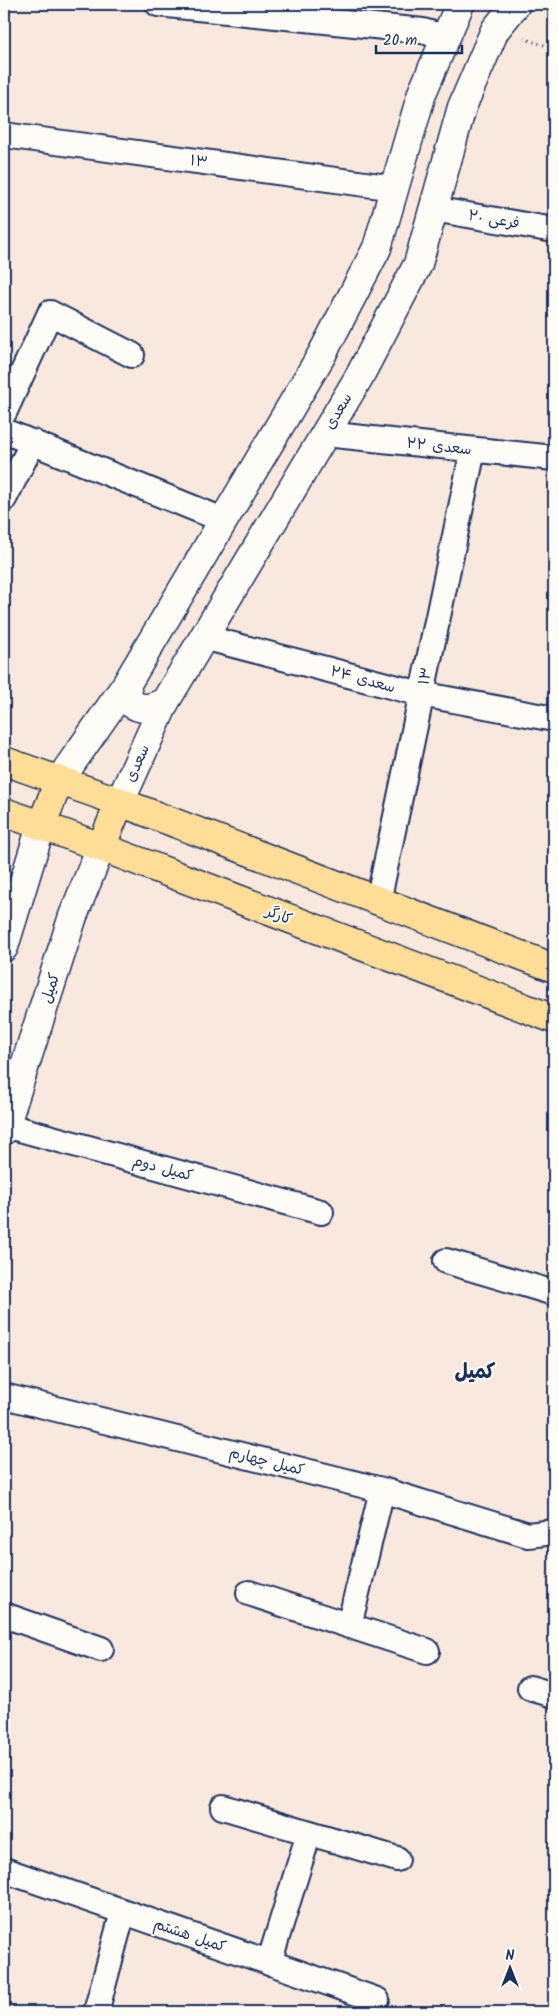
<svg xmlns="http://www.w3.org/2000/svg" width="558" height="2016" font-family="Kalam,'Playpen Sans Arabic',sans-serif">
<rect width="100%" height="100%" fill="#f9e8de"/>
<filter id="ink" filterUnits="userSpaceOnUse"><feTurbulence type="fractalNoise" baseFrequency=".02" numOctaves="2"/><feDisplacementMap in="SourceGraphic" scale="10" xChannelSelector="R" yChannelSelector="G"/><feConvolveMatrix kernelMatrix="1 2 1 2 8 2 1 2 1" color-interpolation-filters="sRGB"/></filter>
<g filter="url(#ink)">
<g fill="none" stroke-linecap="round" stroke-linejoin="round">
<defs>
<path id="street" d="M158,4L423,31L445,37
M4,135L395,188
M433,209L554,230
M4,413L50,313L132,355
M4,431L223,520
M325,434L554,458
M4,499L33,442
M203,637L421,694L554,719
M378,902L473,450
M5,1125L321,1212
M446,1261L554,1293
M4,1396L382,1490L528,1535L554,1532
M249,1593L427,1651
M4,1615L101,1649
M349,1626L382,1490
M530,1688L554,1695
M223,1807L397,1859
M4,1870L377,2000
M269,1963L309,1833
M96,2012L123,1912"/>
<path id="secondary" d="M126,685L129,702C142,711 150,709 165,702
M59,781L126,685L321,356L377,248L422,93L460,4
M120,802L165,702L359,377L418,264L462,107L495,30L516,4
M4,947L41,826
M4,1130L73,916L101,847"/>
<path id="primary" d="M4,761L120,802L554,968
M4,812L101,847L554,1019
M41,826L59,781
M101,847L120,802"/>
</defs>
<use href="#street" stroke="#1b2f5e" stroke-width="28"/>
<use href="#secondary" stroke="#1b2f5e" stroke-width="31"/>
<use href="#primary" stroke="#1b2f5e" stroke-width="31"/>
<path stroke="#1b2f5e" stroke-width="3" stroke-dasharray="1 4" stroke-linecap="butt" d="M524,39L554,48"/>
<use href="#street" stroke="#fdfcf7" stroke-width="24"/>
<use href="#secondary" stroke="#fdfcf7" stroke-width="28"/>
<use href="#primary" stroke="#fedd96" stroke-width="28"/>
</g>
</g>
<g text-anchor="middle" stroke-width="4" stroke-linejoin="round" paint-order="stroke">
<g font-size="15" fill="#1b2f5e" stroke="#fdfcf7">
<text transform="translate(199 161) rotate(8)" y="5">۱۳</text>
<text transform="translate(494 219) rotate(10)" y="5">فرعی ۲۰</text>
<text transform="translate(338 411) rotate(-59)" y="5">سعدی</text>
<text transform="translate(439 446) rotate(6)" y="5">سعدی ۲۲</text>
<text transform="translate(425 676) rotate(-78)" y="5">۱۳</text>
<text transform="translate(363 679) rotate(15)" y="5">سعدی ۲۴</text>
<text transform="translate(137 763) rotate(-66)" y="5">سعدی</text>
<text transform="translate(279 915) rotate(21)" y="5">کارگر</text>
<text transform="translate(50 988) rotate(-72)" y="5">کمیل</text>
<text transform="translate(163 1168) rotate(15)" y="5">کمیل دوم</text>
<text transform="translate(267 1461) rotate(14)" y="5">کمیل چهارم</text>
<text transform="translate(190 1935) rotate(19)" y="5">کمیل هشتم</text>
</g>
<g font-size="20" font-weight="bold" fill="#1b2f5e" stroke="#fdfcf7">
<text x="475" y="1378">کمیل</text>
</g>
</g>
<rect width="558" height="2016" fill="none" stroke="#fdfcf7" stroke-width="20"/>
<rect x="10" y="10" width="538" height="1996" fill="none" stroke="#1b2f5e" stroke-width="2" filter="url(#ink)"/>
<g transform="translate(510 1968)" stroke="#fdfcf7" stroke-width="4" paint-order="stroke">
<path d="M0-4L9 19L0 12L-9 19Z" fill="#1b2f5e"/>
<text y="-8" font-size="14" font-weight="bold" text-anchor="middle" fill="#1b2f5e">N</text>
</g>
<path d="M376 45v8h86v-8" fill="none" stroke="#1b2f5e" stroke-width="2.5"/>
<text x="383" y="45" font-size="15" fill="#1b2f5e" stroke="#fdfcf7" stroke-width="4" paint-order="stroke">20 m</text>
</svg>
